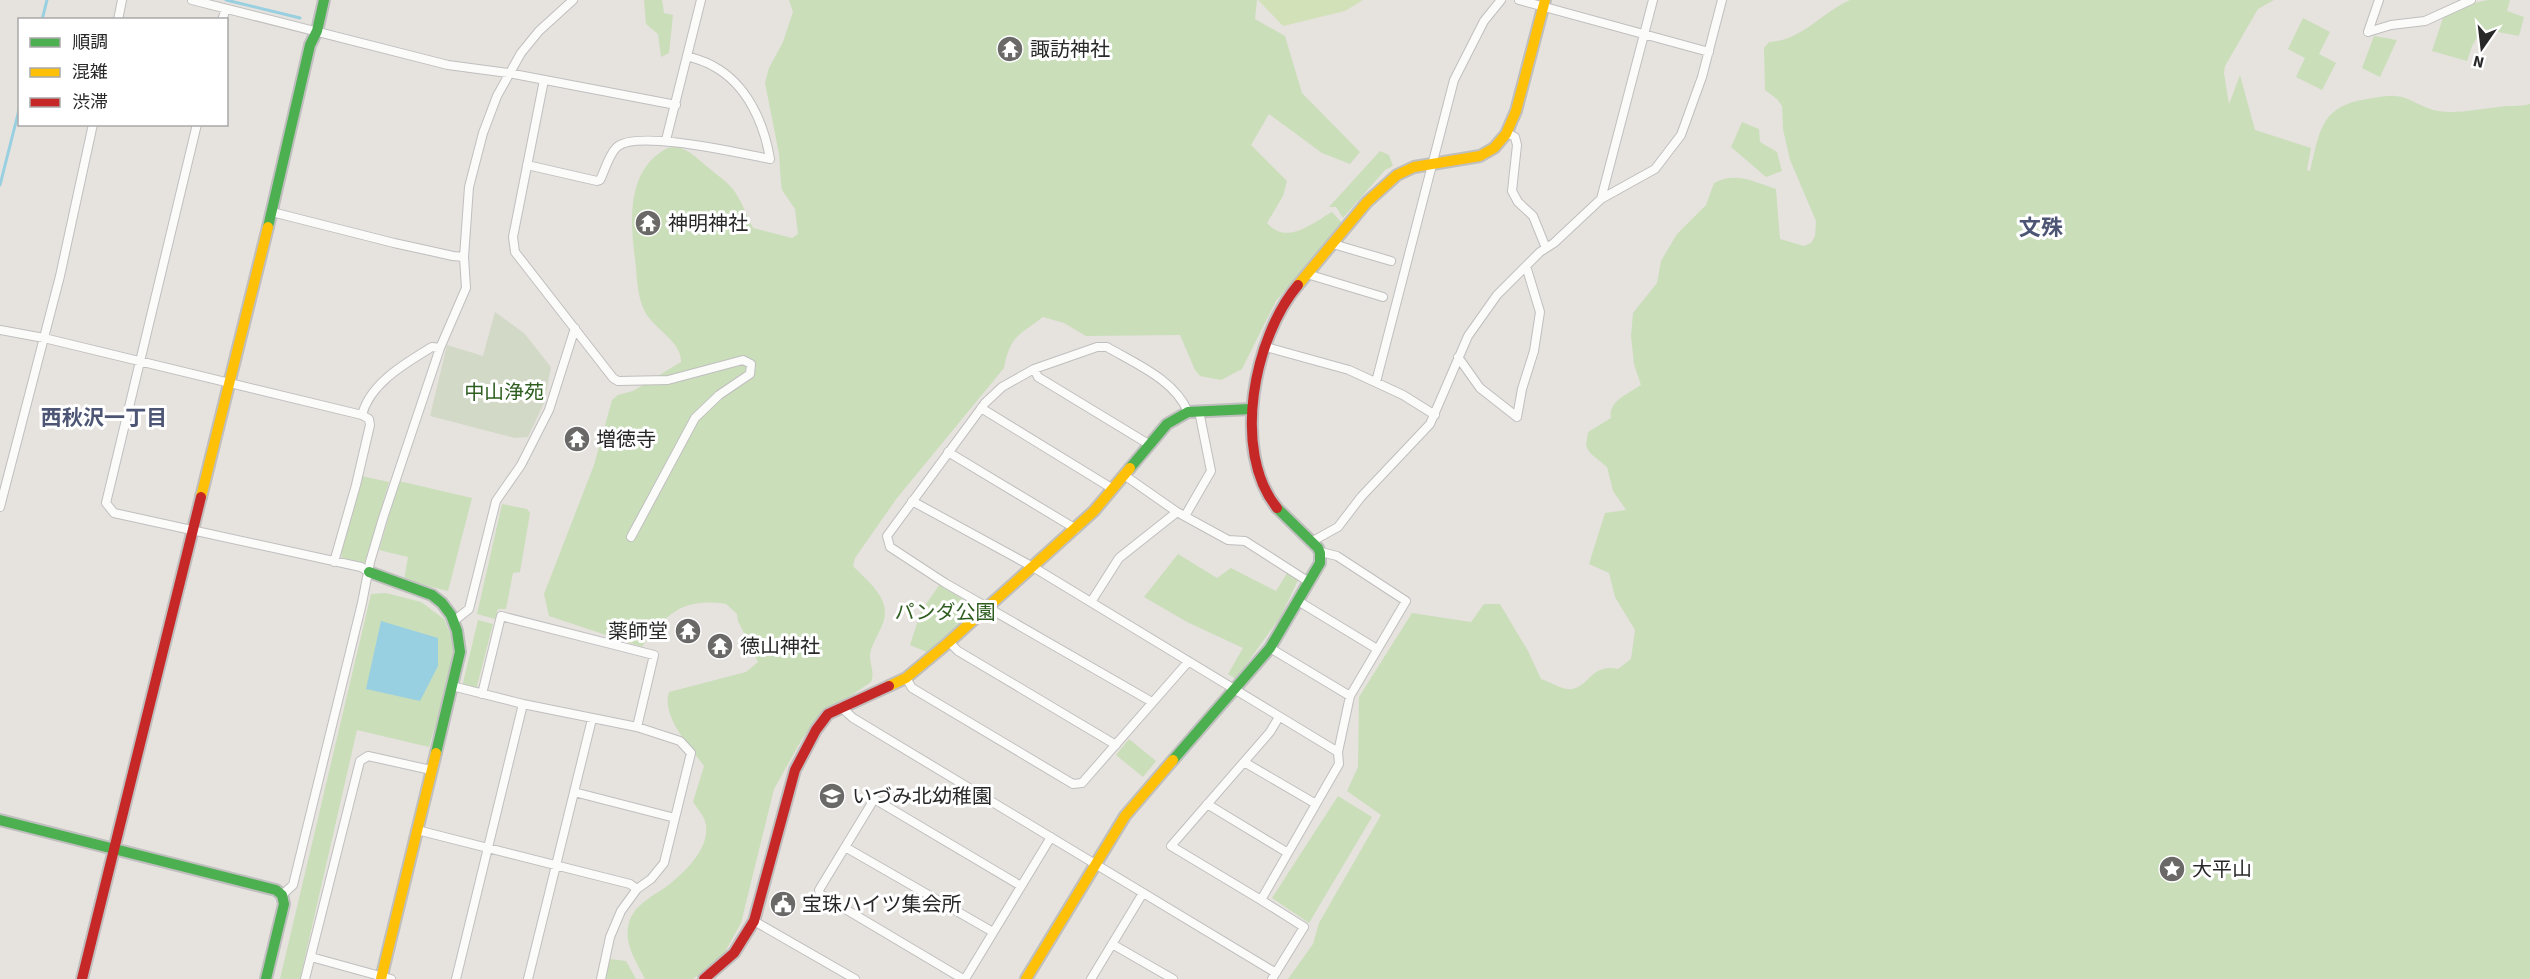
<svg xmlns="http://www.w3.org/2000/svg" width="2530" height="979" font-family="'Source Sans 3','Noto Sans JP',sans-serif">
<rect width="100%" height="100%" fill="#e6e2de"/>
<path fill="#cadeba" d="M644,0H662L664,13L673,15L669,53L661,57L658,34L646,24Z
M789,0H1257L1255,19L1285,36L1302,93L1360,152L1350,164L1322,153L1269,114L1251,145L1287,181L1283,196L1267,223C1287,246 1312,223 1332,212L1343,224L1276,301L1242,369L1221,380L1200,376L1195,370L1180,335L1086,336L1064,323L1043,317C1018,336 1010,336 1004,368L897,498L855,558L853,566C867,581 890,597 884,620C881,630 874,640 871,650C867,661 876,671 871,682L818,718L802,739L774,789L741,923L721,959L693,979H645C637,963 625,946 628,928C631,904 655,896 671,883C688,869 712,845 705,821C703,815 697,808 693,802L704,766C690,746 661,717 669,692L746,672L758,662L738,621L737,614L726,604C682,597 665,615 642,647L549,616L544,594L594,465L612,400L618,395L633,391L681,362C682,342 654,329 645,312C638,298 637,282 636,267C631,228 624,174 664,150C679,141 693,155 704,164C713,172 724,179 732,188C741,199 747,216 753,228L792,238L798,234L795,209L782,190L781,183L779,154L765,83L769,68L783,42L793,12Z
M1850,0H2274L2258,9L2225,66L2224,73L2229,104L2240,75L2255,130L2311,148L2307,170L2310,171C2320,132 2320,106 2367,99C2376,98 2386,95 2395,96C2411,97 2423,109 2438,111C2459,114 2478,109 2498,107C2509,105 2519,107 2530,104V979H1288L1313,944L1319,923L1381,815L1347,791L1358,767L1359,697L1412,613L1471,622L1484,604H1500L1528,651L1541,679C1550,682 1559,688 1568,689C1589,690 1590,662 1618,669L1631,659L1635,630L1615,597L1609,573L1589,564L1605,513L1626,510L1613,491L1607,467L1590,453L1586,446L1588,432L1611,418C1608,401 1628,394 1641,385L1634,364L1631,336L1633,313L1657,283L1661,261L1677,234L1706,205L1714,183C1735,171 1755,182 1776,189L1780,239L1804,246L1811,243L1815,236L1816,221L1790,160L1783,129L1782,106L1777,99L1765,90L1764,48L1769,42C1801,41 1821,13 1850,0Z
M2488,0H2510L2507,11L2524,17L2519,36L2482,29L2472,46L2467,61L2432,51L2444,15L2465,5Z
M2303,18L2330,32L2319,54L2336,63L2322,90L2296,77L2305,58L2288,49Z
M2374,36L2397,40L2380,77L2362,68Z
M1742,122L1759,129L1760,142L1777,152L1782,171L1766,177L1731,147Z
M1380,151L1389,155L1393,166L1385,170L1343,218L1336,207H1329Z
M361,476L389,482L366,563L342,558L341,553Z
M399,481L472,498L448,591L404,580L408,557L379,550Z
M502,504L527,509L530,513L520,572L513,573L506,609H498L495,619L477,614Z
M1178,554L1217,578L1231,568L1276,591L1289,570L1300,576L1281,616L1236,679L1228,674L1243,648L1187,622L1144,597Z
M940,584L975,608L974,614L929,653L910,645L921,611Z
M386,593L421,602L444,619L450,633L455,658L429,747L357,730L300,979H280L371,594Z
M478,620L493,624L476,690L462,687Z
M1129,739L1156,761L1143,777L1116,755Z
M1338,796L1372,817L1309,923L1272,898Z
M610,959L626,961L636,979H605Z"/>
<path fill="#d3d9c7" d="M495,312L524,333L551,367L544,403L528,437L515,438L430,416L447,345L483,356Z"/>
<path fill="#d3e1b8" d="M1258,0H1363L1345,11L1283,26Z"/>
<path fill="#99d0e1" d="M381,621L438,638V666L420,701L366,689Z"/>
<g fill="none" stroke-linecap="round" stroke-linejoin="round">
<path stroke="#99d0e1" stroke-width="3" d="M226,0L300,18
M42,20L47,0
M0,185L20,106"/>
<defs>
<path id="street" d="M192,0L448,65L508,73L676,105
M1519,0L1709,52
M2379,0L2368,32L2391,25L2425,21L2471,0
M118,20L122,0
M222,20L226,9
M544,80L513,237L515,252L613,378L618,381L668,380L743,360L751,364L750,374L719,395L695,418L631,537
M197,124L106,503L114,513L361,567L369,572
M1507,133L1515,137L1517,145L1512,191L1518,202L1533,216L1546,248
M666,140L701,0
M527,165L597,181L600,180C605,170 609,154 617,147C637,129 742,154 770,159C764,123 747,84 713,66C705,61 696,59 687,56
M1601,199L1653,0
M272,212L394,243L453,256L464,257
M1333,244L1391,261
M1307,274L1383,297
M0,330L44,338L362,415
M1266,347L1349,370L1403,395L1435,415
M1458,357L1480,388L1517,417L1522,389L1534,351L1540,312L1526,266
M1034,369L1097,347H1107C1136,364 1175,380 1188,412
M1376,382L1454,80L1484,21L1501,0
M981,408L1113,489
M1150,445L1038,377L1034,369L1002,387L985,403L887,536L890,547L945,583L1152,702
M948,452L1076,529
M1124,475L1177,512L1228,540L1245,541L1309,582
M912,501L1033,567L1338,752L1339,764L1261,900L1304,927L1272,979
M0,507L60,276L93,124
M1185,516L1211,471L1199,411
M1311,542L1338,527L1361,497L1430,424L1468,336L1497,295L1540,252L1554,243L1601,199L1655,169L1681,135L1702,77L1722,0
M1321,552L1337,556L1406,601L1350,696L1338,752
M334,562L356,485L370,425L369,419L362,415C370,383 406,363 432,347L440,348
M1298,601L1377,649
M1091,602L1119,558L1177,512
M455,620L469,609L496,501L521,465L549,410L575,328
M949,642L958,651L1116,745
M1270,648L1350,696
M906,678L912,688L1073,784L1082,783L1188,662
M452,686L523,704L637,727L680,741L691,753L664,863L651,879L637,889L621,911L610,937L601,979
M482,694L501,616L654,655L637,727
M841,707L853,718L1276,973
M1244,762L1316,804
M574,792L675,818
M1207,804L1288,853
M417,830L630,884L637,889
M845,847L993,932
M282,895L293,885L362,603L370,562L383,518L440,348L466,288L464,257L469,187L483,133L497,96L521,53L539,31L573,0
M1261,900L1171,846L1270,732L1279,717
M754,921L855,979
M1112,944L1173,979
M311,957L391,979
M305,979L360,761L368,756L431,770
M456,979L523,704
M528,979L592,719
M963,979L820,894L819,890L873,801L876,800L1021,886
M965,979L1051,837
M1091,979L1143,893"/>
<path id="fast" d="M268,227L310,45L317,31L324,0
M1130,468L1167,424L1188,412L1251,409
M369,572L432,595L442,603L451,615L457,631L460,652L436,753
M1173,760L1270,648L1320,563V553L1318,548L1277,508
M0,820L276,890L282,895L284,904L266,979"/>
<path id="slow" d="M1298,285L1367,202L1397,175L1414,167L1480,156L1494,148L1506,134L1516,111L1545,0
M201,497L268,227
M889,686L906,678L949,642L1094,511L1130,468
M381,979L436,753
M1026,979L1125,816L1173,760"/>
<path id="jam" d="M1277,508C1231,451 1254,337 1298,285
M82,979L201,497
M704,979L734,953L754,921L795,770L816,730L828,714L889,686"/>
</defs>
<use href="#street" stroke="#c0bfbf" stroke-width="10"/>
<use href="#fast" stroke="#c0bfbf" stroke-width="14"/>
<use href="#slow" stroke="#c0bfbf" stroke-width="14"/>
<use href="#jam" stroke="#c0bfbf" stroke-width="14"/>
<use href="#street" stroke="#fbfbfa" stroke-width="8"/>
<use href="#fast" stroke="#4caf50" stroke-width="10"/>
<use href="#slow" stroke="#ffc107" stroke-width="10"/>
<use href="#jam" stroke="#c62828" stroke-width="10"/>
</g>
<defs>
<symbol id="temple-disc" viewBox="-11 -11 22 22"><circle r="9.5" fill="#6a6968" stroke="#fff"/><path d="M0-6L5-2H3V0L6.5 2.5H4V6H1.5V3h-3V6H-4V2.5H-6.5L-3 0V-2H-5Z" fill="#fff"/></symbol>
<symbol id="school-disc" viewBox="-11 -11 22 22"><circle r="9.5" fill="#6a6968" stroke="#fff"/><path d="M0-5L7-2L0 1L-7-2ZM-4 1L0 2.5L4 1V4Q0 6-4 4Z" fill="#fff"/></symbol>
<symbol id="sight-disc" viewBox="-11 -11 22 22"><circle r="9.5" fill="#6a6968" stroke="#fff"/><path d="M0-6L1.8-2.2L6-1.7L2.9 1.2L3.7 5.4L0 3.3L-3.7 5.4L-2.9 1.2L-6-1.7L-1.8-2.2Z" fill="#fff"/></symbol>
<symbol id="civic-disc" viewBox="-11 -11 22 22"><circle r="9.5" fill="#6a6968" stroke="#fff"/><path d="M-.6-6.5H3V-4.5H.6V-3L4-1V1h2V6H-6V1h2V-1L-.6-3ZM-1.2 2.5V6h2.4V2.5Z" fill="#fff"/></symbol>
</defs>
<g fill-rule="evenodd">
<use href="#temple-disc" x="995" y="34" width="30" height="30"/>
<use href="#temple-disc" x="633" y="208" width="30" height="30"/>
<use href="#temple-disc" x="562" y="424" width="30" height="30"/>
<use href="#temple-disc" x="673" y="616" width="30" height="30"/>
<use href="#temple-disc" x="705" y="631" width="30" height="30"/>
<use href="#school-disc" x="817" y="781" width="30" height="30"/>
<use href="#sight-disc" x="2157" y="854" width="30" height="30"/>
<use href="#civic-disc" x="768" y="889" width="30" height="30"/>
</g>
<g text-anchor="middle" stroke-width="6" stroke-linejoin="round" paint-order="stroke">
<g font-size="20" fill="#282828" stroke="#fff" text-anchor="start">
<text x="1030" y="56">諏訪神社</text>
<text x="668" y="230">神明神社</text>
<text x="596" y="446">増徳寺</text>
<text x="668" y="638" text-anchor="end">薬師堂</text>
<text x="740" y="653">徳山神社</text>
<text x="852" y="803">いづみ北幼稚園</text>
<text x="2192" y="876">大平山</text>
<text x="802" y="911">宝珠ハイツ集会所</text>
</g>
<g font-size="20" fill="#2e5d20" stroke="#fff">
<text x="504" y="399">中山浄苑</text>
<text x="945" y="619">パンダ公園</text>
</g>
<g font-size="21" font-weight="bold" fill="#4d5574" stroke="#fff">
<text x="104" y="425">西秋沢一丁目</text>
</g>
<g font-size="22" font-weight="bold" fill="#4d5574" stroke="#fff">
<text x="2041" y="235">文殊</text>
</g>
</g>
<rect x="18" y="18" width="210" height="108" fill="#ffffff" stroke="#a9a9a9" stroke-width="1.5"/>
<rect x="30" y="38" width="30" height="9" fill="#4caf50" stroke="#a9a9a9" stroke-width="1.5"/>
<text x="72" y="48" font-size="18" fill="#282828">順調</text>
<rect x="30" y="68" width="30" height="9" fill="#ffc107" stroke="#a9a9a9" stroke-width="1.5"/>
<text x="72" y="78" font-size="18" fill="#282828">混雑</text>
<rect x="30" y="98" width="30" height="9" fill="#c62828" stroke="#a9a9a9" stroke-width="1.5"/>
<text x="72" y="108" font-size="18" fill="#282828">渋滞</text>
<g transform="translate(2482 48) rotate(194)" stroke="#ffffff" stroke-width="4.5" paint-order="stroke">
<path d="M0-4.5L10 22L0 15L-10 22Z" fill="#282828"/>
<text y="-9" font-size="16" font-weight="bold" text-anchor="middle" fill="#282828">N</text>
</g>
</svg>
